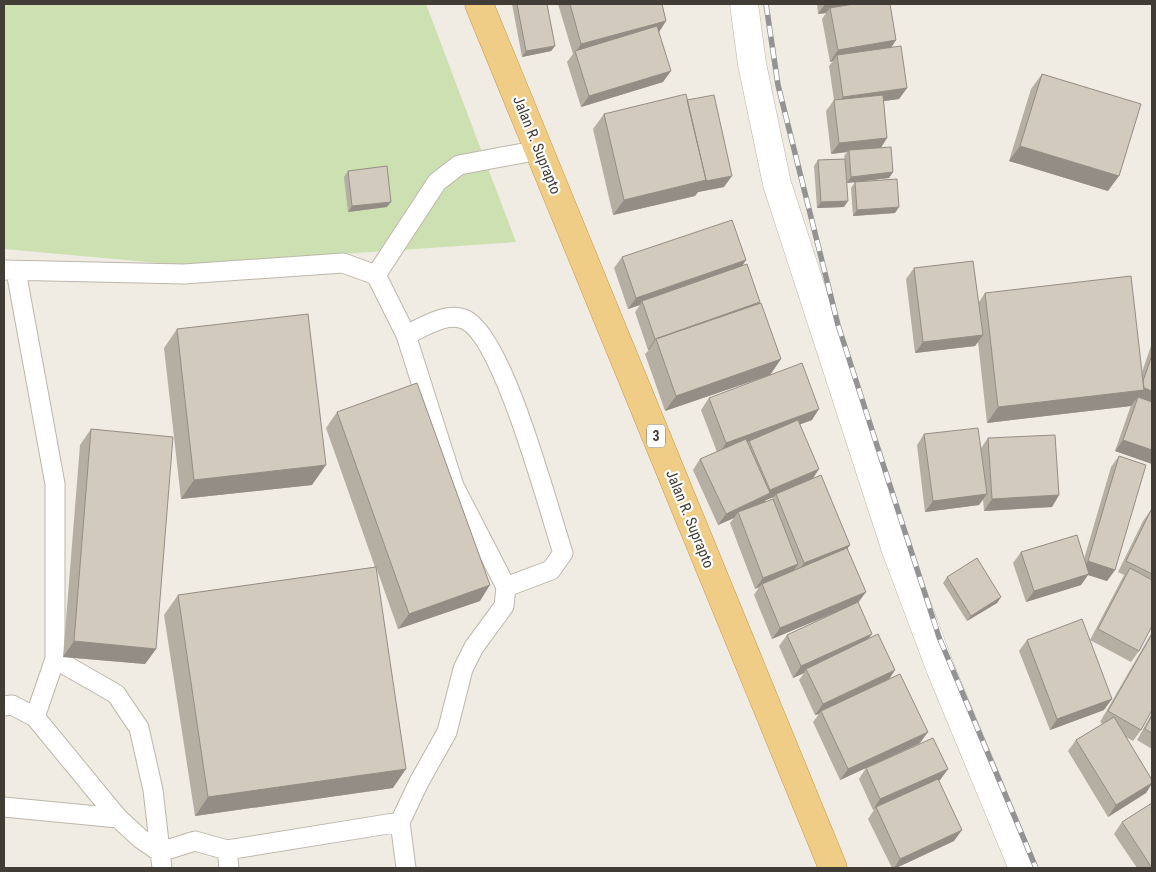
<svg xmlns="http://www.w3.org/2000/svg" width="1156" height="872" font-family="'Roboto Condensed',sans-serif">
<rect width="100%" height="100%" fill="#f0ece4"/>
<path fill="#cce0b1" d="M4,4H426L516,242L181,265L4,249Z"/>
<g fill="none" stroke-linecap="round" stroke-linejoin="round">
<defs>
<path id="service" d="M4,270L184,274L343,263L376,275L406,335L454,486L506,587L504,606L474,647L463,669L447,732L419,782L400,822L406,868
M16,271L55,484V659L35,717
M376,275L437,182L459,165L539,150
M406,335C424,327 447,311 466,320C504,339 548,508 563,553L551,570L506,587
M55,659L116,694L139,728L153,790L162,868
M4,706L12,705L35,717L118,818L141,839L160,852L195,841L227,850
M4,807L118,818
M229,868L227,850L400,822"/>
<path id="minor" d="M744,4L752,64L777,184L896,550L941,670L1023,868"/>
<path id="trunk" d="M479,4L833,868"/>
</defs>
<use href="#service" stroke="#bdb6ab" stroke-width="21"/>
<use href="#minor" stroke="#bdb6ab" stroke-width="29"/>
<use href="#trunk" stroke="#ca9644" stroke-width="29"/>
<use href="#service" stroke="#fff" stroke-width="19"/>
<use href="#minor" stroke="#fff" stroke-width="28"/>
<use href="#trunk" stroke="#f0cd86" stroke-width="28"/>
<defs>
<path id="rail" d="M766,4L778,85L838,325L939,637L1036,868"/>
</defs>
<use href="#rail" stroke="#939393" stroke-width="5.5"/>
<use href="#rail" stroke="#fff" stroke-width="4" stroke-dasharray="11" stroke-linecap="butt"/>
</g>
<path fill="#b5aea3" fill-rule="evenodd" d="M512,4H547L555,46L551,51L522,57Z
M558,4H662L666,21L659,32L663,82L581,107L567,62L573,54Z
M817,4H890L896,40L891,48L907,88L899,99L883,101L887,138L881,148L893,172L889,178L847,183L845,165L844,207L817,208L814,166L818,160L845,159L844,156L847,152L831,154L826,111L834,100L829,66L833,61L830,62L822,19L826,13L818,14Z
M1042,74L1108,191L1009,161L1031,89Z
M687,100L724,187L698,192L695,196L613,215L593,129L604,114Z
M348,171L387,207L348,212L344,177Z
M855,182L895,213L853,216L851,188Z
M622,257L746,260L742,266L759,304L781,359L770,375L665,411L645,354L649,350H648L635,312L640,305L628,309L614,268Z
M914,268L979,302L985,293L1142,372L1152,343V464L1115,451L1130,408L1131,406L987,423L978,342L975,346L915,353L906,279Z
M177,329L312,485L181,499L164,348Z
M709,398L812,420L800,424L813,478L850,545L847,548L858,603L872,634L868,639L889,679L920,743L840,780L813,722L819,714L815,715L799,680L804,673L793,678L779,646L787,635L840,610L772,639L754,595L759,587L755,589L730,523L734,518L718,525L693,470L700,459L717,452L701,410ZM774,497L772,499L764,502L766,500Z
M337,412L480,601L398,629L376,567L393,788L195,816L164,615L178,595L375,567L326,428Z
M91,429L156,649L145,664L63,657L80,445Z
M924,434L981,448L988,438L1059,495L1052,507L984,511L983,499L979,505L925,512L917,445Z
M1119,456L1115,570L1107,581L1088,575L1081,585L1026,602L1013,563L1021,552L1084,559L1111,467Z
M1151,510L1152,511V626L1139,651L1131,662L1090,640L1104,710L1050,730L1019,651L1027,640H1090L1124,575L1118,572L1143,521Z
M947,577L1001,597L997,603L967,621L943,583Z
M1152,632V710L1141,730L1133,741L1126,737L1152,780V784L1146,793L1108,817L1068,751L1076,740L1103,724L1100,722Z
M1152,713V749L1137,740Z
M866,768L948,769L939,781L954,841L896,868H892L868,819L874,810H873L859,779Z
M1122,822L1152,868H1137L1114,834Z"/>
<path fill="#948d85" d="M825,4H887L830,8L826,13L818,14Z
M666,21L659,32L575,53L581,44Z
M896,40L888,52L837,55L833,61L830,62L838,50Z
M555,46L551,51L522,57L526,51Z
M671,71L663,82L581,107L589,96Z
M907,88L899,99L835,108L843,97Z
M887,138L879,150H849L847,152L831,154L839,143Z
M1020,146L1119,176L1108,191L1009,161Z
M893,172L889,178L847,183L851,177Z
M732,176L724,187L698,192L695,196L613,215L624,200L706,180Z
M848,201L844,207L817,208L821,202Z
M391,202L387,207L348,212L352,206Z
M899,207L895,213L853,216L857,210Z
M746,260L738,272L642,301L640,305L628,309L636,298Z
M760,302L753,313L656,339L649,350H648L655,339Z
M983,335L975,346L915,353L923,342Z
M781,359L770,375L665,411L676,396Z
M1141,387L1152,391V405L1138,397L1131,406L987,423L998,407Z
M819,409L812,420L750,443L749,441L747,444L719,454L726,443Z
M1123,440L1152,450V464L1115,451Z
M326,465L312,485L181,499L194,480Z
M819,469L812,480L776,494L774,497L766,500L762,505L738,512L734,518L718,525L726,514L767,495L770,490Z
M987,494L979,505L925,512L933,501Z
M1059,495L1052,507L984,511L992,499Z
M850,545L842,556L796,574L804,563Z
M1088,561L1115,570L1107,581L1088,575L1081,585L1026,602L1034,591L1080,572Z
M798,564L791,575L762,584L759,587L755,589L763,578Z
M490,585L480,601L398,629L409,614Z
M866,592L858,603L772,639L780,628Z
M1001,597L997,603L967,621L971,616Z
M872,634L864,645L806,669L804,673L793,678L801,666Z
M74,641L156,649L145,664L63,657Z
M895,670L888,681L821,711L819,714L815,715L823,704Z
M1112,699L1104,710L1050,730L1057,719Z
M928,732L920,743L840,780L848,769Z
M406,769L393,788L195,816L208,797Z
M948,769L940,780L876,809V807L873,810L880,799Z
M1152,783L1146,793L1108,817L1116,805Z
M962,830L954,841L896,868H894L900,859Z"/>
<path fill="#d3cabe" stroke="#948d85" d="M517,4H547L555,46L526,51Z
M570,4H662L666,21L581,44Z
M853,4H890L896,40L838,50L830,8Z
M657,26L671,71L589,96L575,51Z
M901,46L907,88L843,97L837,55Z
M1042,74L1141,104L1119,176L1020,146Z
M686,94L706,180L624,200L604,114Z
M714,95L732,176L706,181V180L687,100Z
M883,95L887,138L839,143L834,100Z
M891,147L893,172L851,177L849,150Z
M845,159L848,201L821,202L818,160Z
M387,166L391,202L352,206L348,171Z
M897,179L899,207L857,210L855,182Z
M732,220L746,260L636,298L622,257Z
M973,261L983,335L923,342L914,268Z
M747,264L760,302L655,339L642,301Z
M1131,276L1144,390L998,407L985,293Z
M761,303L781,359L676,396L656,339Z
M308,314L326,465L194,480L177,329Z
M1152,355V391L1144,388L1143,381Z
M802,363L819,409L726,443L709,398Z
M417,383L490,585L409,614L337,412Z
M1138,397L1152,402V450L1123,440Z
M798,420L819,469L770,490L749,441Z
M978,428L987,494L933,501L924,434Z
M91,429L173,437L156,649L74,641Z
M1055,435L1059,495L992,499L988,438Z
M746,439L770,493L726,514L700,459Z
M1119,456L1146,465L1115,570L1088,561Z
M821,475L850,545L804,563L776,494Z
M773,499L798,564L763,578L738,512Z
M1151,510L1152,511V574L1126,561Z
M1077,535L1089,574L1034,591L1021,552Z
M847,548L866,592L780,628L762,584Z
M977,558L1001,597L971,616L947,577Z
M376,567L406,769L208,797L178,595Z
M1130,568L1152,580V626L1139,651L1098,629Z
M858,602L872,634L801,666L787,635Z
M1082,619L1112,699L1057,719L1027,640Z
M878,634L895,670L823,704L806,669Z
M1152,634V710L1141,730L1108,711Z
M900,674L928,732L848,769L821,711Z
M1152,715V733L1145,729Z
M1114,717L1152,780V783L1116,805L1076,740Z
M933,738L948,769L880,799L866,768Z
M938,779L962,830L900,859L876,807Z
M1152,803V868L1122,822Z"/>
<g text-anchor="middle" stroke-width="4.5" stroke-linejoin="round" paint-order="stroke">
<rect fill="#fff" stroke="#7a7672" stroke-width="1" x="647" y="424.5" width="18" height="23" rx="4"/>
<g font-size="14" font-weight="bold" fill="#413c35">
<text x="656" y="441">3</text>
</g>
<g font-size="15" fill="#413c35" stroke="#fff">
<text transform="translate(537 145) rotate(68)" y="5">Jalan R. Suprapto</text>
<text transform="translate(690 519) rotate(68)" y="5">Jalan R. Suprapto</text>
</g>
</g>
<rect width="1156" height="872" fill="none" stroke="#413c35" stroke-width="10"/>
</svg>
